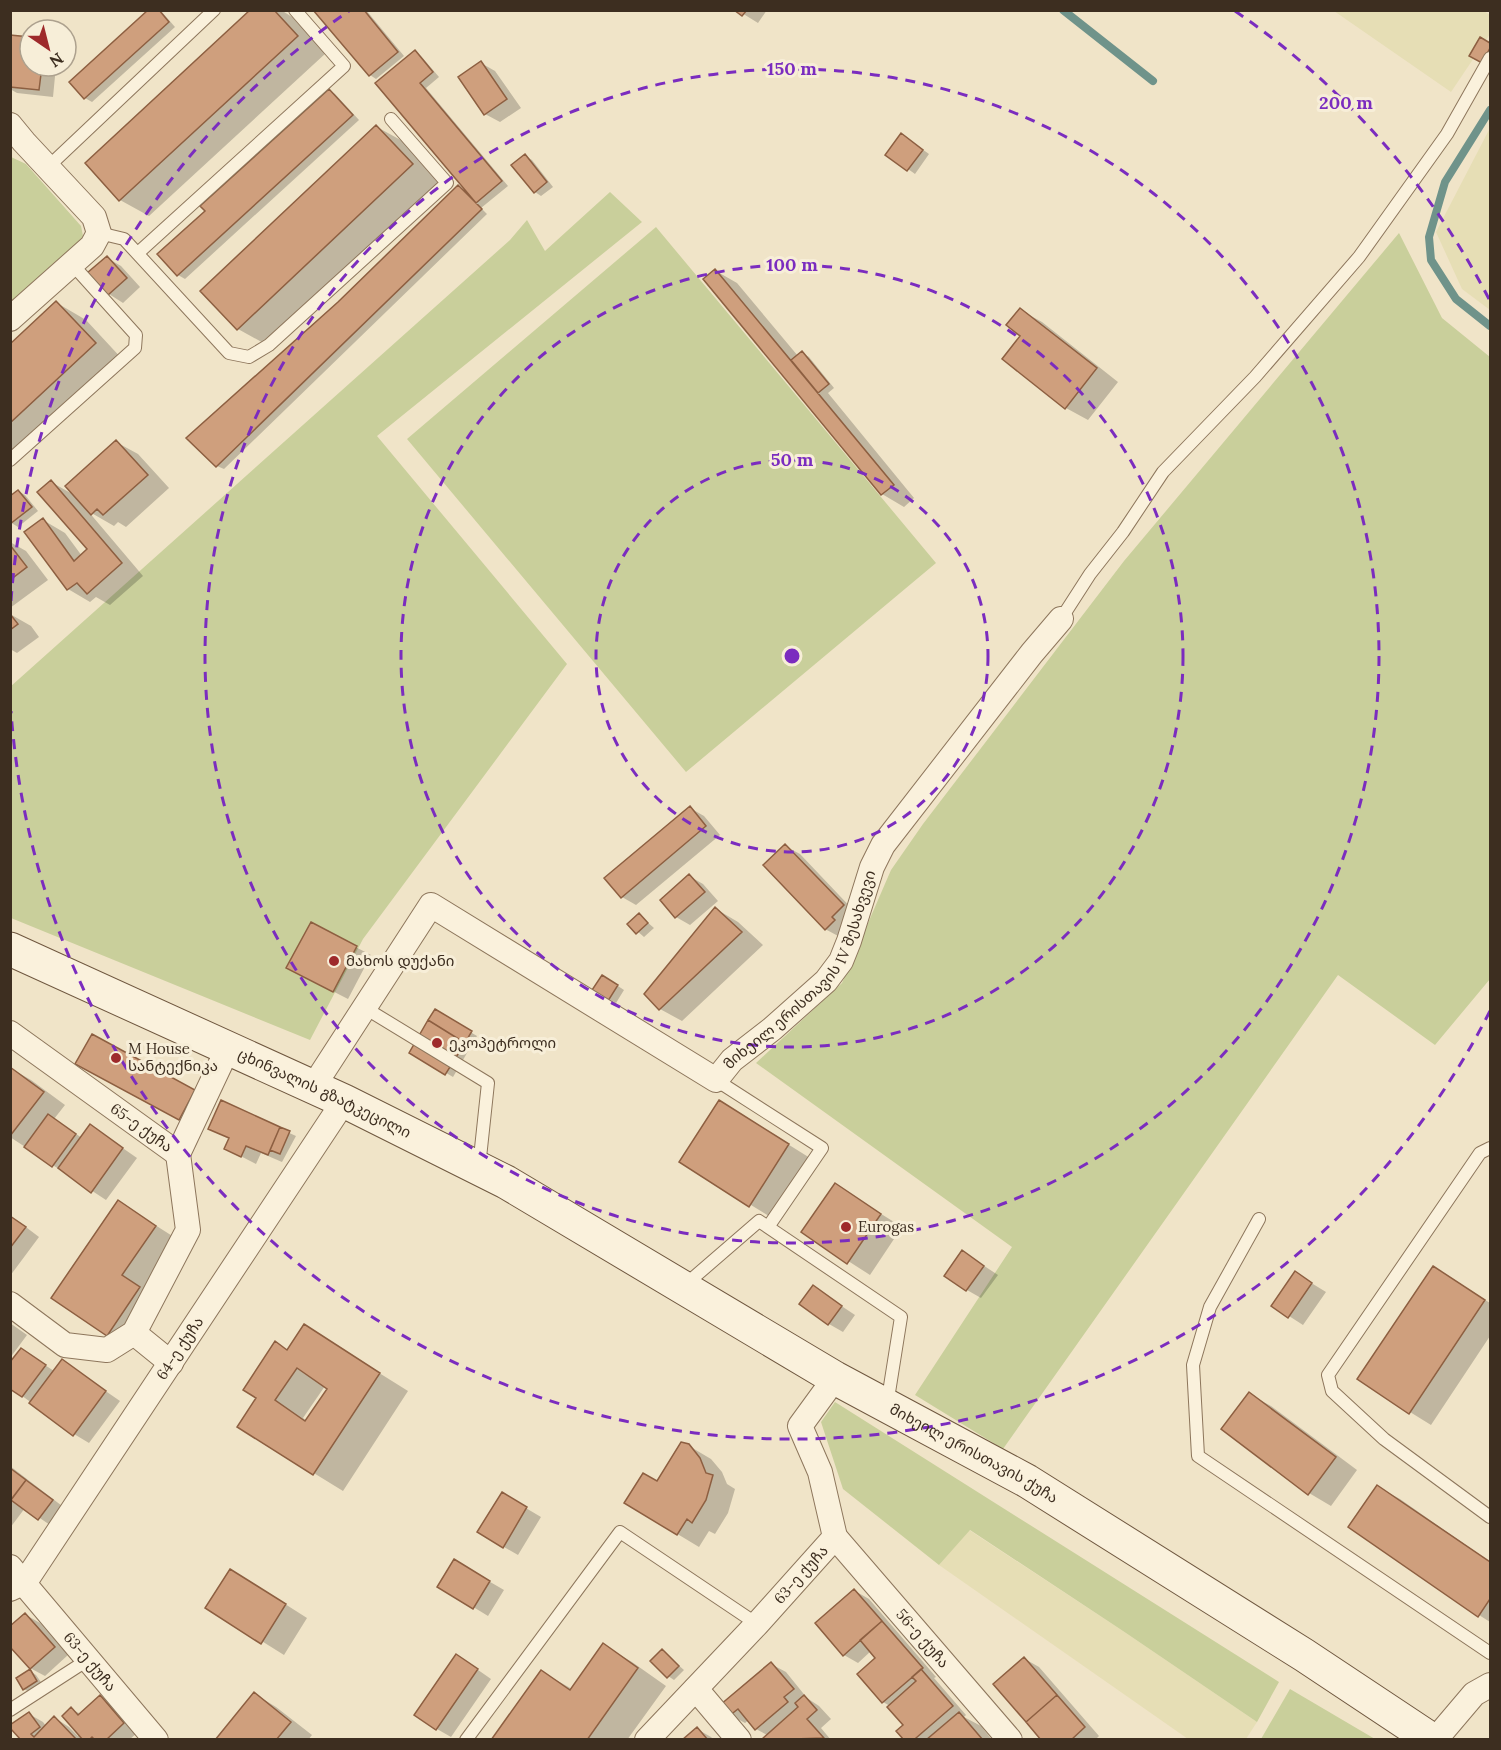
<svg xmlns="http://www.w3.org/2000/svg" width="1501" height="1750" font-family="Lora,'Noto Sans Georgian',serif">
<rect width="100%" height="100%" fill="#f0e4c8"/>
<path fill="#e6deb5" d="M1334,11H1484L1490,15V34L1451,92Z
M1490,128V310L1462,289L1436,232Z
M969,1530L1123,1631L1257,1722L1246,1739H1188L939,1565Z"/>
<path fill="#c9cf9b" d="M11,157L26,164L81,226L83,236L81,246L11,313Z
M610,192L642,222L377,436L567,664L363,939L310,1040L11,918L10,687L510,240L527,220L545,251Z
M656,227L936,563L686,772L407,439Z
M1399,233L1442,318L1490,357V979L1435,1045L1338,975L1003,1449L915,1395L1012,1247L756,1063L842,983L891,870L923,824L1124,561Z
M835,1402L1279,1682L1257,1722L1123,1631L970,1530L939,1565L843,1489L821,1422Z
M1290,1689L1375,1739H1261Z"/>
<path fill="#0003" fill-rule="evenodd" d="M150,10L161,11L175,27L92,102L85,98L71,82Z
M252,10H281L292,17L326,53L149,216L120,200Z
M315,10H366L404,56L376,79L370,75Z
M737,10H767L758,23Z
M10,37L30,39V66H56L53,97L17,93L10,89Z
M415,52L421,56L439,77L426,88L508,186L481,208L487,214L224,469L217,466L339,303L459,187L468,193L377,83Z
M481,63L495,71L521,108L500,122L485,114Z
M329,90L335,94L359,120L185,279L178,275L159,254L207,211Z
M377,127L406,143L441,181L267,345L238,329Z
M908,139L929,154L915,174L887,154Z
M525,156L532,160L553,187L541,196L535,192Z
M107,258L121,266L140,287L123,303L109,294Z
M716,271L737,283L798,356L802,353L809,357L834,388L828,393L914,498L904,507L882,494Z
M57,303L86,320L124,361L10,466V346Z
M1020,310L1042,322L1118,382L1088,420L1066,408L1022,336Z
M116,442L138,454L169,488L126,527L118,522L114,526L88,511L143,576L110,605L96,597L90,602L68,589L43,520L65,533L82,556L89,549L51,482L76,496Z
M18,491L25,495L38,511L18,527L10,522Z
M10,542L26,551L48,580L10,608Z
M10,614L31,626L39,637L17,653L10,649Z
M690,808L704,816L720,835L636,905L622,897Z
M785,846L800,854L857,914L840,937L825,929Z
M689,876L703,884L718,901L690,925L676,917Z
M716,909L738,922L763,945L682,1021L660,1009Z
M639,915L654,928L644,937L629,924Z
M311,924L371,955L348,999L303,976Z
M609,980L624,990L616,1003L609,999Z
M435,1011L477,1036L453,1077L411,1052Z
M10,1068L31,1080L65,1105L54,1119L82,1138L91,1126L137,1158L106,1200L10,1137Z
M99,1076L194,1091L216,1104L201,1131Z
M221,1102L296,1136L282,1162L261,1153L256,1164L225,1148L230,1139L210,1128Z
M741,1115L810,1158L772,1218L681,1162Z
M835,1185L902,1227L870,1275L803,1232Z
M119,1202L177,1239L143,1289L161,1301L129,1347L108,1334Z
M10,1215L39,1237L10,1276Z
M963,1252L998,1275L981,1298L967,1290Z
M1434,1268L1490,1303V1336L1431,1425L1410,1412Z
M1295,1273L1326,1292L1303,1325L1289,1316Z
M813,1287L855,1315L843,1332L829,1324Z
M10,1323L27,1335L10,1358Z
M304,1326L408,1391L343,1491L239,1427ZM325,1386L329,1389L307,1421L303,1418Z
M22,1350L54,1371L62,1361L120,1401L89,1443L74,1434L10,1387Z
M1249,1394L1271,1406L1357,1470L1331,1506L1309,1493Z
M689,1446L711,1459L722,1472L727,1484L735,1489L728,1513L715,1534L709,1531L699,1547L626,1503L657,1483Z
M10,1466L66,1509L53,1527L25,1508L10,1528Z
M1378,1487L1400,1499L1490,1562V1622L1479,1615Z
M502,1494L541,1517L518,1555L504,1547Z
M454,1561L504,1590L488,1616L439,1586Z
M252,1583L307,1618L284,1655L207,1607Z
M855,1591L869,1599L936,1677L934,1678L966,1715L964,1717L981,1726L992,1740H906L905,1725L890,1706L883,1702L877,1658L871,1651L858,1663L844,1655Z
M26,1615L40,1623L68,1655L45,1676L30,1668Z
M603,1645L632,1662L666,1686L627,1740H493L542,1672L572,1689Z
M662,1651L684,1670L674,1680L668,1676Z
M1025,1659L1039,1667L1099,1736L1095,1740H1043Z
M771,1664L786,1672L807,1698L819,1706L831,1719L821,1728L831,1740H763L767,1735L756,1729L749,1720L745,1723L730,1715Z
M471,1665L491,1679L451,1737L437,1729Z
M30,1671L36,1675L43,1685L31,1693L24,1689Z
M255,1694L276,1707L312,1735L308,1740H217Z
M100,1697L115,1705L138,1732L129,1740H23L29,1714L43,1722L46,1726L55,1718L69,1727L78,1736L80,1734L71,1709L81,1714Z
M697,1729L711,1737L714,1740H684Z"/>
<g fill="none" stroke-linecap="round" stroke-linejoin="round">
<path stroke="#6f938a" stroke-width="8" d="M1063,10L1153,81
M1490,110L1445,182L1429,237L1431,260L1456,299L1490,326"/>
</g>
<path fill="#cf9f7d" stroke="#8d5f41" stroke-width="1.5" fill-rule="evenodd" d="M148,10H159L169,22L84,99L69,82Z
M250,10H274L298,36L119,201L85,163Z
M313,10H364L398,52L369,76Z
M734,10H747L742,16Z
M10,35L30,37V66H42L39,90L10,87Z
M1480,37L1490,43V48L1482,63L1469,56Z
M415,50L433,72L420,83L502,181L476,203L375,83Z
M481,61L507,99L484,115L458,77Z
M329,89L353,115L177,276L157,254L205,211L200,206Z
M376,125L413,164L237,330L200,291Z
M901,133L923,150L907,171L885,155Z
M525,154L547,182L534,193L511,165Z
M458,185L482,209L216,467L186,438L338,302Z
M107,256L127,278L108,295L87,273Z
M715,269L894,485L881,495L703,279Z
M56,301L96,343L10,423V344Z
M1020,308L1097,368L1065,409L1002,359L1020,336L1006,325Z
M802,351L829,384L818,393L791,360Z
M116,440L148,475L103,515L97,509L91,515L65,486Z
M51,480L122,563L87,594L77,583L67,590L24,532L43,518L74,561L87,549L37,492Z
M18,490L32,507L10,524V496Z
M10,545L27,567L10,580Z
M10,614L18,624L10,630Z
M690,806L706,826L621,898L604,878Z
M785,844L844,905L832,917L835,920L825,930L763,865Z
M689,874L705,892L675,918L660,900Z
M715,907L742,932L659,1010L644,994Z
M639,913L648,923L636,934L627,924Z
M311,922L357,946L333,992L286,968Z
M602,975L618,985L608,1001L592,990Z
M435,1009L472,1031L465,1043L428,1020Z
M428,1020L465,1043L445,1075L409,1053Z
M92,1034L195,1090L179,1120L75,1064Z
M10,1067L44,1092L10,1136Z
M221,1100L280,1127L268,1155L246,1146L241,1157L224,1149L229,1138L208,1129Z
M719,1100L789,1144L749,1207L679,1162Z
M48,1114L76,1134L52,1167L24,1147Z
M90,1124L123,1148L91,1193L58,1168Z
M280,1127L290,1131L280,1154L270,1150Z
M835,1183L881,1214L847,1264L801,1232Z
M118,1200L156,1226L122,1275L140,1287L107,1336L51,1298Z
M10,1216L26,1227L10,1248Z
M962,1250L984,1266L966,1291L944,1276Z
M1433,1266L1485,1300L1409,1414L1357,1379Z
M1295,1271L1312,1283L1288,1318L1271,1306Z
M813,1285L842,1306L828,1325L799,1304Z
M304,1324L380,1373L313,1475L237,1427L256,1398L243,1390L275,1341L287,1350ZM297,1368L327,1389L305,1421L275,1400Z
M21,1348L46,1365L22,1397L10,1389V1362Z
M62,1359L106,1391L73,1436L29,1403Z
M1249,1392L1336,1457L1308,1495L1221,1429Z
M681,1442L689,1444L700,1458L706,1473L713,1475L706,1500L692,1523L687,1519L677,1535L624,1503L643,1473L657,1481Z
M10,1468L26,1480L10,1501Z
M26,1480L53,1500L38,1520L11,1500Z
M1377,1485L1490,1562V1599L1478,1617L1348,1527Z
M502,1492L527,1507L503,1548L477,1532Z
M454,1559L490,1581L473,1609L437,1587Z
M230,1569L286,1604L261,1644L205,1608Z
M854,1589L882,1621L843,1656L815,1623Z
M25,1613L55,1647L30,1669L10,1647V1626Z
M882,1621L923,1668L882,1703L857,1674L875,1658L860,1640Z
M603,1643L638,1668L587,1740H491L541,1670L570,1690Z
M662,1649L679,1666L667,1678L650,1661Z
M456,1654L478,1669L436,1730L414,1715Z
M1024,1657L1057,1695L1026,1722L993,1684Z
M771,1662L794,1689L784,1697L788,1702L755,1730L738,1709L729,1716L720,1705Z
M30,1669L37,1681L23,1690L16,1678Z
M921,1669L953,1706L916,1738L918,1740H904L896,1731L903,1725L887,1707L916,1681L912,1677Z
M254,1692L291,1722L276,1740H215Z
M100,1695L124,1723L106,1740H95L92,1737L89,1740H83L62,1716L71,1707L78,1715Z
M804,1695L817,1710L807,1719L824,1738L761,1740L798,1707L795,1703Z
M1057,1695L1085,1727L1071,1740H1041L1026,1722Z
M29,1712L40,1727L31,1734L34,1737L54,1716L77,1740H21L10,1728V1725Z
M959,1712L983,1740H926Z
M697,1727L708,1740H682Z"/>
<g fill="none" stroke-linecap="round" stroke-linejoin="round">
<defs>
<path id="service" d="M48,167L214,10
M99,233L124,239L229,353L249,357L269,345L447,183L391,119
M138,253L344,66L295,10
M10,460L135,348L136,335L72,264
M1061,619L1090,574L1123,532L1163,472L1255,377L1359,257L1447,134L1490,58
M365,1008L488,1083L479,1167
M716,1080L822,1148L768,1227
M1490,1148L1480,1153L1328,1375L1332,1391L1384,1439L1490,1517
M1259,1219L1210,1307L1193,1365L1198,1456L1490,1653
M685,1285L759,1221L901,1317L887,1405
M10,1710L89,1659
M466,1740L620,1532L757,1624"/>
<g id="minor">
<path d="M10,125L24,142L94,217L99,233L92,246L10,319"/>
<path id="s1" d="M10,1033L178,1154"/>
<path id="s2" d="M313,1087L431,905L716,1080L732,1060L772,1029L826,981L841,961L849,941L872,867L883,845L1032,653L1061,619"/>
<path d="M178,1154L228,1048"/>
<path d="M10,1304L65,1345L107,1350L134,1333L188,1230L178,1154"/>
<path d="M134,1333L171,1363"/>
<path id="s3" d="M835,1537L1010,1740"/>
<path id="s4" d="M10,1567L156,1740"/>
<path id="s5" d="M10,1589L25,1582L344,1101"/>
<path d="M696,1689L739,1740"/>
<path id="s6" d="M647,1740L757,1624L835,1537L820,1472L800,1426L835,1378"/>
<path d="M1435,1740L1474,1694L1490,1685"/>
</g>
<g id="secondary">
<path id="s7" d="M10,949L344,1101L506,1182L835,1378L1027,1481L1304,1655L1432,1740"/>
</g>
</defs>
<use href="#service" stroke="#8d765c" stroke-width="14"/>
<use href="#minor" stroke="#8d765c" stroke-width="26"/>
<use href="#secondary" stroke="#6f573f" stroke-width="35"/>
<use href="#service" stroke="#faf1dc" stroke-width="12"/>
<use href="#minor" stroke="#faf1dc" stroke-width="24"/>
<use href="#secondary" stroke="#faf1dc" stroke-width="33"/>
</g>
<g fill="none" stroke="#7b2cbf" stroke-width="3" stroke-dasharray="10 8">
<circle cx="792" cy="656" r="196"/>
<circle cx="792" cy="656" r="391"/>
<circle cx="792" cy="656" r="587"/>
<path d="M1490 1011A783 783 0 0 1 11 711M11 601A783 783 0 0 1 349 11M1235 11A783 783 0 0 1 1490 301"/>
</g>
<g fill="#9e2a2b" stroke="#f7eed8" stroke-width="2">
<circle cx="334" cy="961" r="6"/>
<circle cx="437" cy="1043" r="6"/>
<circle cx="116" cy="1058" r="6"/>
<circle cx="846" cy="1227" r="6"/>
</g>
<g text-anchor="middle" stroke-width="6" stroke-linejoin="round" paint-order="stroke">
<g font-size="15" fill="#3d2e20" stroke="#f7eed8" text-anchor="start">
<text x="346" y="966">მახოს დუქანი</text>
<text x="449" y="1048">ეკოპეტროლი</text>
<text x="128" y="1054">M House<tspan x="128" dy="17">სანტექნიკა</tspan></text>
<text x="858" y="1232">Eurogas</text>
</g>
<g font-size="15" fill="#3d2e20" stroke="#f7eed8">
<text dy="5" stroke="none"><textPath href="#s2" startOffset="694">მიხეილ ერისთავის IV შესახვევი</textPath></text>
<text dy="5" stroke="none"><textPath href="#s7" startOffset="346">ცხინვალის გზატკეცილი</textPath></text>
<text dy="5" stroke="none"><textPath href="#s1" startOffset="162">65-ე ქუჩა</textPath></text>
<text dy="5" stroke="none"><textPath href="#s5" startOffset="297">64-ე ქუჩა</textPath></text>
<text dy="5" stroke="none"><textPath href="#s7" startOffset="1089">მიხეილ ერისთავის ქუჩა</textPath></text>
<text dy="5" stroke="none"><textPath href="#s6" startOffset="226">63-ე ქუჩა</textPath></text>
<text dy="5" stroke="none"><textPath href="#s3" startOffset="134">56-ე ქუჩა</textPath></text>
<text dy="5" stroke="none"><textPath href="#s4" startOffset="124">63-ე ქუჩა</textPath></text>
</g>
</g>
<circle cx="792" cy="656" r="9" fill="#7b2cbf" stroke="#f7eed8" stroke-width="3"/>
<g font-size="18" text-anchor="middle" font-weight="bold" fill="#7b2cbf" stroke="#f7eed8" stroke-width="6" stroke-linejoin="round" paint-order="stroke">
<text x="792" y="75">150 m</text>
<text x="1346" y="109">200 m</text>
<text x="792" y="271">100 m</text>
<text x="792" y="466">50 m</text>
</g>
<rect width="1501" height="1750" fill="none" stroke="#3d2e20" stroke-width="24"/>
<g transform="translate(48 48) rotate(145)"><circle r="28" fill="#f7eed8" stroke="#ada18e" stroke-width="1.5"/>
<path d="M0-4.5L10 22L0 15L-10 22Z" fill="#9e2a2b"/>
<text y="-9" font-size="16" font-weight="bold" text-anchor="middle" fill="#3d2e20">N</text>
</g>
</svg>
